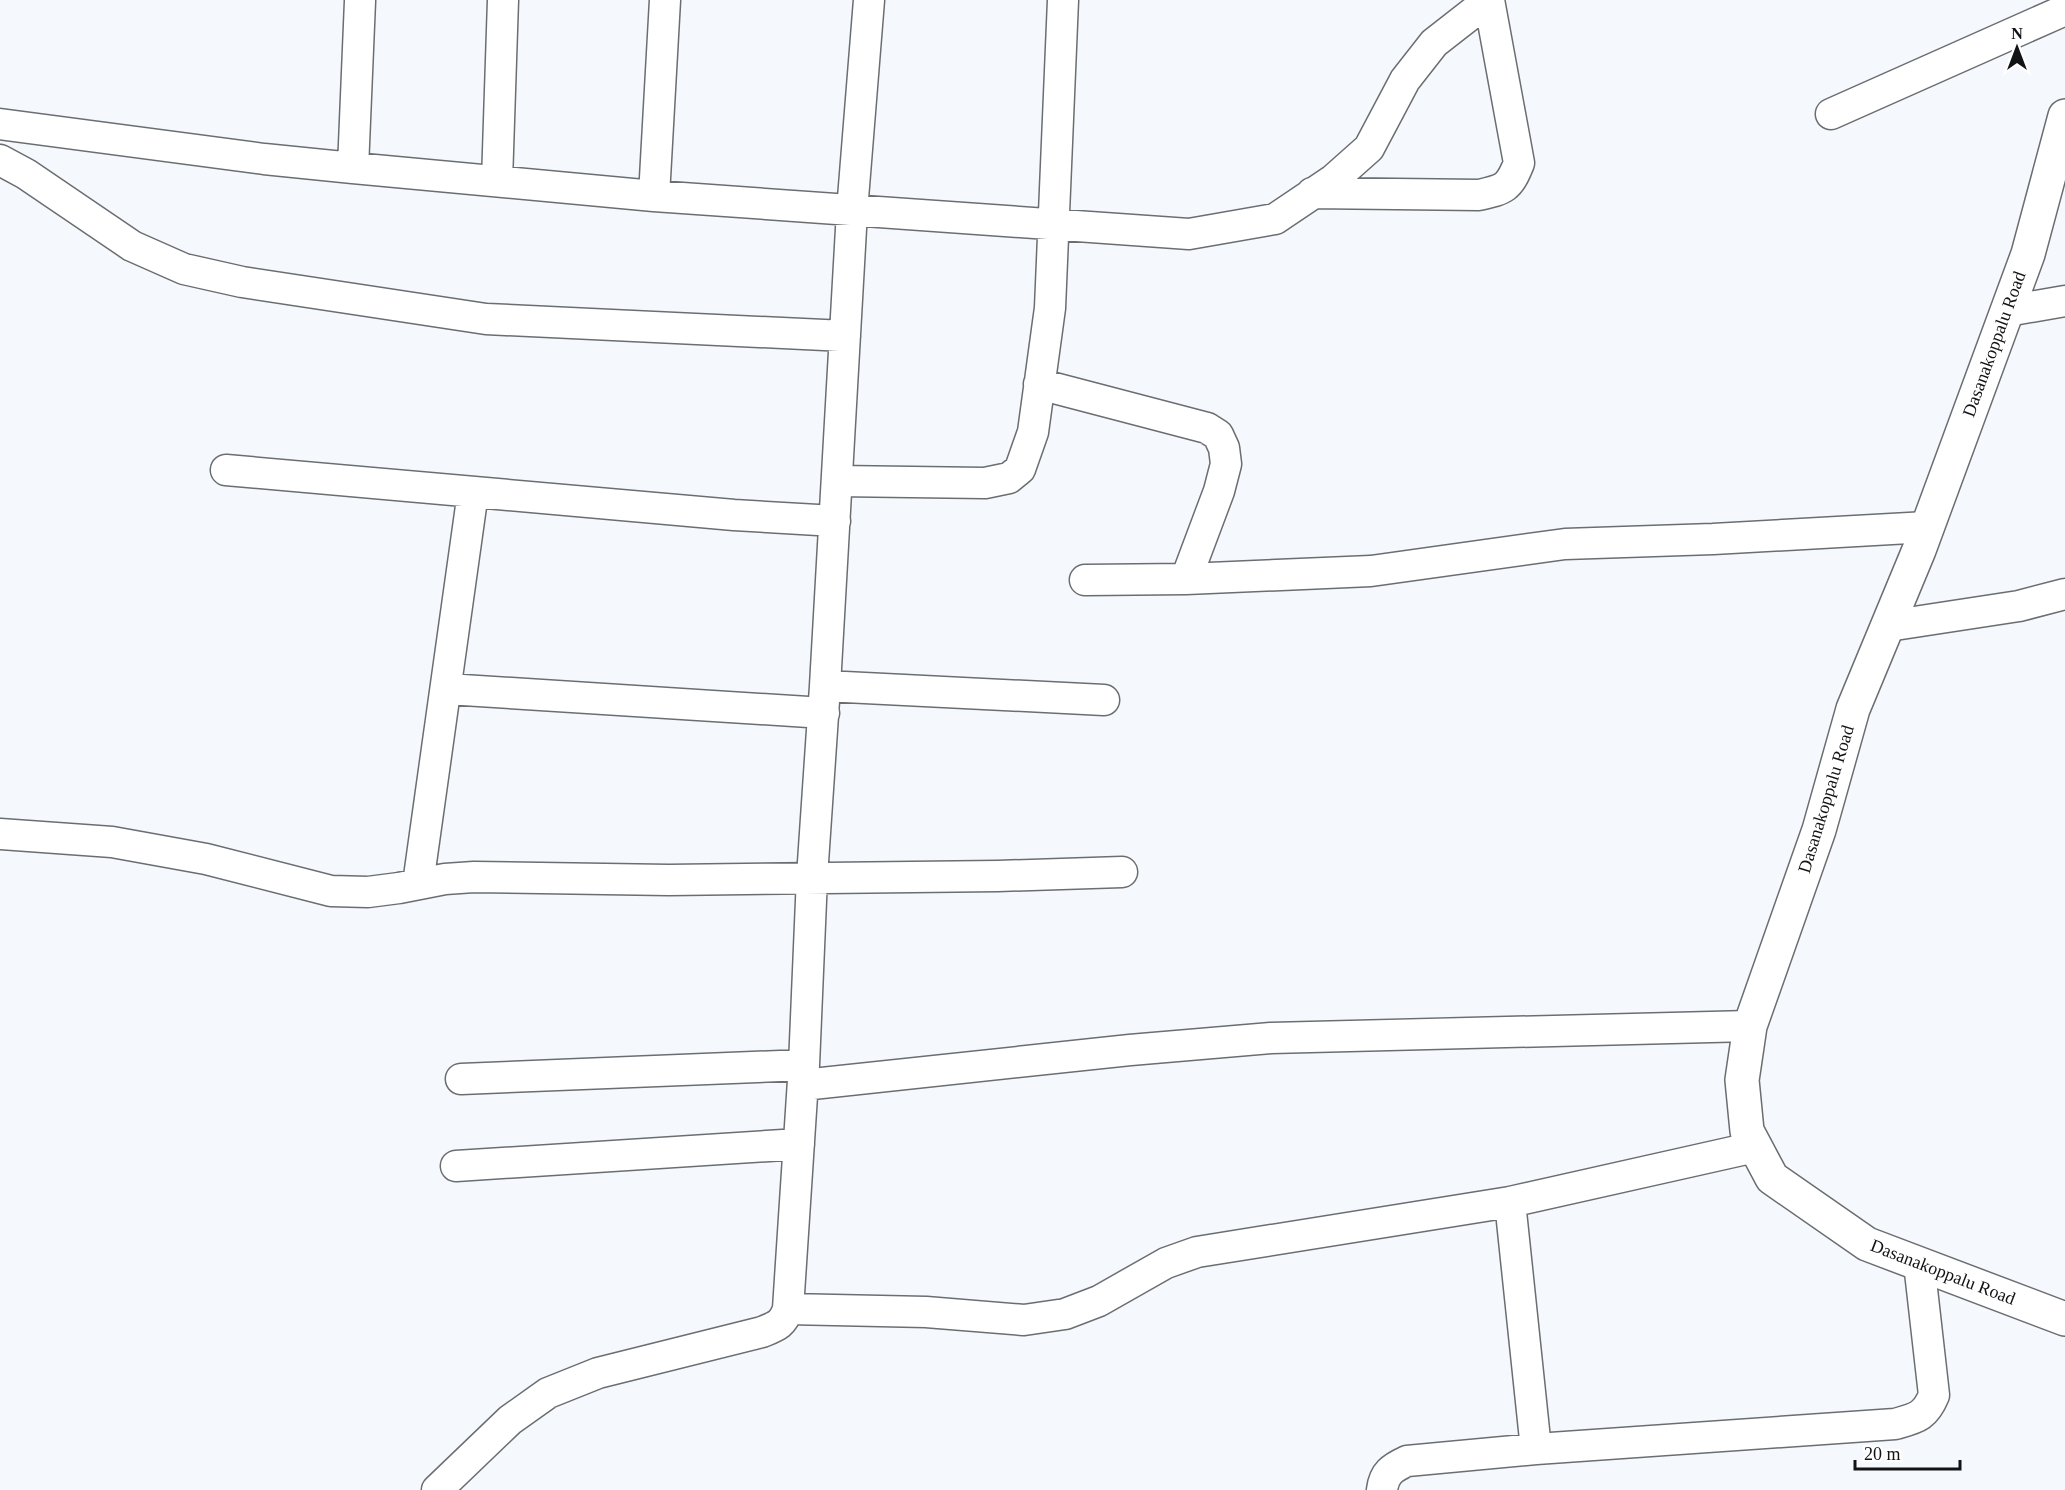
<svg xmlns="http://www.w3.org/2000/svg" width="2065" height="1490" font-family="Georgia,serif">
<rect width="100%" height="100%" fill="#f5f9fd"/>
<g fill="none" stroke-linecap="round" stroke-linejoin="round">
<defs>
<path id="street" d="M1831,114L2065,10
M0,124L264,159L353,168L654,196L1189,234L1275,219L1333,180L1369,148L1405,80L1434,43L1475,11L1486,0
M0,160L26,174L132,246L184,269L242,282L486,319L845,336
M353,168L360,1
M497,181L503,0
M1312,193L1479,195C1505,189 1509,188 1519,163L1489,0
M654,196L665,0
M2007,311L2065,301
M1039,384L1207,428L1218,435L1224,448L1226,464L1219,491L1186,579
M226,470L734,515L835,521
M837,481L985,483L1009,478L1020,469L1033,432L1050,308L1063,0
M1085,580L1186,579L1371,571L1565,544L1713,539L1927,527
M1888,626L2019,606L2065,594
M825,686L1104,700
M447,689L824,713
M0,834L112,842L206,859L331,891L368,892L399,888L445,879L474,877L669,880L998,876L1122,872
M418,884L473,492
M461,1079L804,1065
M803,1085L1130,1050L1271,1038L1750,1026
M456,1166L799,1144
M1510,1202L1536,1449
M788,1309L926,1312L1024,1320L1065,1314L1099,1301L1166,1263L1197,1252L1510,1202L1755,1147
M437,1490L510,1420L548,1393L598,1373L762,1332C777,1326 783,1324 788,1309L804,1065L812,877L825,686L852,211L869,0
M1382,1490C1384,1473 1392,1468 1407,1461L1536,1449L1895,1424C1916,1418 1925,1417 1934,1395L1919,1263"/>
<path id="secondary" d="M2065,116L2028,254L1919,550L1853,709L1819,830L1750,1026L1742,1080L1747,1131L1772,1178L1867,1244L2065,1319"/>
</defs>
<use href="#street" stroke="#6a6e71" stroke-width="33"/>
<use href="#secondary" stroke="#6a6e71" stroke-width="36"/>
<use href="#street" stroke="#fff" stroke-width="30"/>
<use href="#secondary" stroke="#fff" stroke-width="33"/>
</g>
<g text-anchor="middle" stroke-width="5" stroke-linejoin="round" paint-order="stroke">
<g font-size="18" fill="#121314" stroke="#fff">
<text transform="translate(1994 344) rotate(-70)" y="6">Dasanakoppalu Road</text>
<text transform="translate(1826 799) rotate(-73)" y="6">Dasanakoppalu Road</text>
<text transform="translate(1943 1272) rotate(21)" y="6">Dasanakoppalu Road</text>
</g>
</g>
<g transform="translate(2017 48)" stroke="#ffffff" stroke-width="4.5" paint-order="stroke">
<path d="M0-4.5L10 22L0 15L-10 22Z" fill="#121314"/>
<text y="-9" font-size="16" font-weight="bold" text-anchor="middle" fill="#121314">N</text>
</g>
<path d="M1855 1460v9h105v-9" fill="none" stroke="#121314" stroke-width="3"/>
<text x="1864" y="1460" font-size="18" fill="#121314" stroke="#ffffff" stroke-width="4.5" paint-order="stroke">20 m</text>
</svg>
